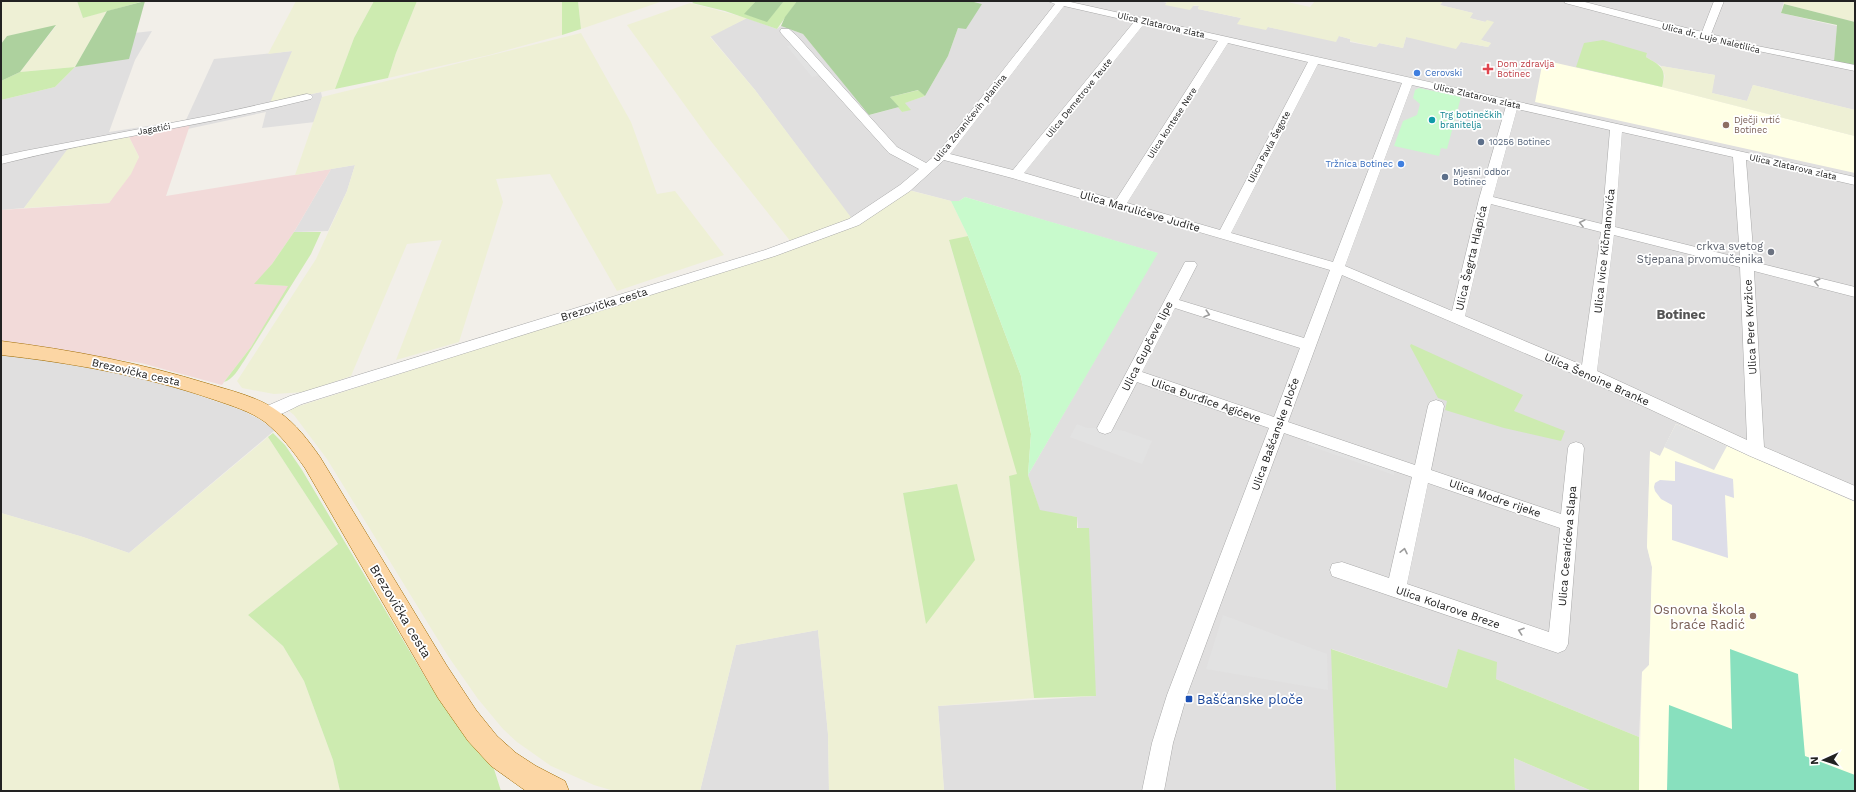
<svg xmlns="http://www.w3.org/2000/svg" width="1856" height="792" font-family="'Work Sans',sans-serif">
<rect width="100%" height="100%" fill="#f2efe9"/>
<path fill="#e0dfdf" d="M970,1H1160L1167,3L1166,5L1199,6L1198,9L1241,18L1238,24L1268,27L1313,36H1339L1350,39V42L1376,47L1379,43L1403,48L1406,37L1461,42L1488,47L1491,43L1481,40L1486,22L1469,18L1473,13L1440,5L1443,1H1784L1781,13L1837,26L1834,61L1855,65V110L1753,85L1747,101L1711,93L1715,75L1661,66L1646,57L1647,53L1576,66L1855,136V502L1676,424L1660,456L1650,452L1647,547L1652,567L1649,665L1642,672L1639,737L1496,679L1458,650L1447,688L1332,649L1336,791H944L938,706L1096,696L1077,517L1040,511L1028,475L1157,253L965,197L959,201H951L909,190L856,225L755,90L710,36L747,18L777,29L781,26L803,34L870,115L899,107L902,112L910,109L904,103L925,96L948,56L958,28L982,4Z
M152,31L135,60L109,132L186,120L214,59L293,51L275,102L321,92L322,97L315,122L262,128L266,112L183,130L72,147L24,208L1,210V100L55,87L75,67L98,63L116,35Z
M355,165L347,191L328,231L294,232L331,169Z
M1,354L86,365L166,384L244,411L259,419L275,430L129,553L83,537L1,513Z
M818,630L828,734L829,791H700L736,645Z
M1514,758L1592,791H1515Z"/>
<path fill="#f2dad9" d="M190,125L166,196L331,169L294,232L272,264L255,284L289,286L251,347L224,382L222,385L141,363L1,343V210L109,203L139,157L129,137Z"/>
<path fill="#ffffe5" d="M1543,60L1662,87L1855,136V173L1535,102Z
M1676,424L1855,502V791H1639L1642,672L1649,665L1652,567L1647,547L1650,451L1660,456Z"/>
<path fill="#eef0d5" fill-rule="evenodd" d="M1,1H77L83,18L107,11L75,67L20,72L56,26L7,36L1,44Z
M296,1H374L354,38L335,89L270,103L292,51L268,54Z
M417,1H562V35L489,55L388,78L396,53Z
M578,1H663L581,29Z
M1160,1H1283L1310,7L1315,1H1443L1440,5L1473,13L1470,18L1485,22L1487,20L1494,22L1481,40L1491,43L1488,47L1461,42L1456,49L1406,37L1403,48L1379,43L1376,47L1350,41V39L1339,36L1336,42L1268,27L1266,30L1237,24L1241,18L1198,9L1199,6L1194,5L1190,10L1165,5L1167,2Z
M1784,1H1855V22L1784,4Z
M690,3L747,18L710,37L755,90L853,220L791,242L710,140L627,25Z
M581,33L631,122L657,194L675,191L724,255L617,291L550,174L496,179L503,202L459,342L396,360L442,240L407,244L351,376L305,392L274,394L242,388L237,381L316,259L347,191L355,165L295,175L322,97Z
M1661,66L1715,75L1712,93L1747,101L1753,85L1855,110V136L1662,87L1665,76Z
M129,137L139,157L131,174L109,203L24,208L69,147Z
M908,190L951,201L968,236L949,241L1018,475L1009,476L1034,698L938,706L944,791H829L828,734L818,630L736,645L700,791H614L594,785L551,766L517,742L503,729L478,699L448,656L327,459L294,415L289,411L290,409L796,247ZM935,487L908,520L903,493Z
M268,437L338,544L248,615L283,646L304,681L333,760L340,791H1V513L83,537L129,553Z"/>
<path fill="#cdebb0" d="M77,1H144L83,18Z
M374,1H417L396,53L388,78L335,89L354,38Z
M562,1H578L581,29L562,35Z
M695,1H756L745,14L767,21L784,1H797L777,29L725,11L692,3Z
M1603,40L1647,53L1646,57C1661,66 1667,68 1662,87L1576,67L1584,43Z
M75,67L55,87L1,100V81L20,72Z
M919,90L925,96L905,103L911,110L902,112L890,97Z
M294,232H321L311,254L244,361C239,368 233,380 224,382L251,347L288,286L254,284L272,264Z
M968,236L1021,376L1031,434L1028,475L1040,510L1077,517V528H1089L1096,696L1034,698L1009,476L1017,474L949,240Z
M1411,344L1523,395L1514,411L1565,431L1561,441L1504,428L1445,410L1447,401L1438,398L1410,346Z
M273,433L285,445L302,470L428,682L461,731L494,769L501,791H340L333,760L304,681L283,646L248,615L338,544L268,437Z
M957,484L975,560L926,624L903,493Z
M1331,649L1447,688L1458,649L1497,662L1496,679L1639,737V791H1592L1514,758L1515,791H1336Z"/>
<path fill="#add19e" d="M145,1L129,59L75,67L107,11Z
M756,1H784L767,22L744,14Z
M797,1H970L982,4L966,29L958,28L948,56L925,96L918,90L890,97L899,107L869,115L803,34L781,26L785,17Z
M1784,4L1855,22V65L1834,61L1837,25L1781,13Z
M56,25L20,72L1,81V44L7,36Z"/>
<path fill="#c8facc" d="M1419,88L1461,97L1447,149L1441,148L1439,156L1394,146L1403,121L1417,115L1420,104L1413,98L1415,90Z
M965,197L1158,253L1028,475L1031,434L1021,376L968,236L951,201H959Z"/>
<path fill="#88e0be" d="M1730,649L1798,674L1805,756L1855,775V791H1667L1669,705L1732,729Z"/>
<path fill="#e2e2e2" d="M796,44L821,75L812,77L787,46Z
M1077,424L1087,428H1105L1124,431L1152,441L1142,464L1070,437Z
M1676,424L1727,446L1714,470L1664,447Z
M1310,439L1395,468L1394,475L1307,445Z
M1223,615L1327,654L1328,690L1206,669Z"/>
<path fill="#dddde8" d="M1675,461L1733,479L1734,498L1725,495L1728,558L1672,540V505L1661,499L1655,491L1654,487L1655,483L1660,480L1675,481Z"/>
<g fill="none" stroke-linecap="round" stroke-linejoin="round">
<defs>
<path id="minor" d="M1048,1H1066L1855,177V185L1746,160L1754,262L1855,287V297L1754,271L1764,447L1855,486V501L1750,456L1583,378L1342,275L1288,422L1415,465L1428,406L1430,402L1436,400L1442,402L1444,406L1431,470L1561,514L1568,448L1570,444L1576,442L1582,444L1584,448L1568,644L1565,650L1558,653L1332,576L1330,570L1332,564L1342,562L1389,578L1412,477L1284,433L1187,695L1173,743L1164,791H1142L1152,743L1167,695L1269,428L1137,382L1111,432L1105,434L1099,432L1097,428L1185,262H1195L1197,265L1179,300L1304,338L1330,270L1120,209H1113L1112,207L1012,178L944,160L910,191L859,225L775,256L302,404C290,409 273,421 260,417L258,413L260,409L290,396L765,250L849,219L900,185L919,169L889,153L781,33L780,31L781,29H789L797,36L897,147L926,163L938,153L1055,4ZM1064,6L1134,22L1013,170L950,154ZM1144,24L1218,41L1116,200L1024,173ZM1228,43L1308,62L1220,230L1127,203ZM1318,64L1402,83L1333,262L1231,233ZM1412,85L1506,106L1479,199L1452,311L1345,266ZM1517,109L1610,130L1602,224L1493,197ZM1622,132L1733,157L1740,258L1615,227ZM1491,204L1601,232L1582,365L1465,316ZM1614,235L1740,267L1747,440L1597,371ZM1175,308L1300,348L1274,417L1142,372ZM1428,483L1560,528L1549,632L1407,584Z
M1564,1H1581L1702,32L1714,1H1724L1711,34L1752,45L1855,65V71L1705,40L1565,3Z
M307,94L311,95L313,97L311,99C208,125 104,138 1,164V156L24,151L213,115Z"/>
<path id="major" d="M1,341C72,350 141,363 209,384C232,391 259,397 279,412C296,424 308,440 320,457L447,666L476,710L497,736L516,753L536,766L565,781L569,791H526L491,766L468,741L438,698L305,468C293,451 281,435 265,422C250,411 232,406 215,400C146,376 73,363 1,355Z"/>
</defs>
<use href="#minor" stroke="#a9a9a9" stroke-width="1"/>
<use href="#major" stroke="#a06b00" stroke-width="1"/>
<use href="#minor" fill="#fff" fill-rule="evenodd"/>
<use href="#major" fill="#fcd6a4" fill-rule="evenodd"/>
</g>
<defs><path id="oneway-chevron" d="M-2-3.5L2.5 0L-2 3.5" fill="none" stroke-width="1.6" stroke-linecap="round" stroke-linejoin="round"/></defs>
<g stroke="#9c9c9c">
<use href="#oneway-chevron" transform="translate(1582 223) rotate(-166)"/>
<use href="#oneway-chevron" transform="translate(1817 282) rotate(-166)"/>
<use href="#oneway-chevron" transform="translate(1207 314) rotate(17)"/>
<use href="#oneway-chevron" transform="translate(1404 551) rotate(-78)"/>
<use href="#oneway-chevron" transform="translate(1521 631) rotate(-161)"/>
</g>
<path fill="#e0444e" stroke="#fff" stroke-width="1.5" d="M1486 63h4v4h4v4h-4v4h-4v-4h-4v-4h4z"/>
<g fill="#3f7fe0" stroke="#fff" stroke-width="1.5">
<circle cx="1417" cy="73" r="4"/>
<circle cx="1401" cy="164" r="4"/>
</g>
<circle fill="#0f9aa8" stroke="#fff" stroke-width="1.5" cx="1432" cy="120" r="4"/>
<g fill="#8d6e63" stroke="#fff" stroke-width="1.5">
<circle cx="1726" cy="125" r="4"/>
<circle cx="1753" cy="616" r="4"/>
</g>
<g fill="#5c6f8a" stroke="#fff" stroke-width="1.5">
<circle cx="1481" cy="142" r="4"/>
<circle cx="1445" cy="177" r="4"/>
</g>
<circle fill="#6b7280" stroke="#fff" stroke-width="1.5" cx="1771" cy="252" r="4"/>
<rect fill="#1a4fb4" stroke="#fff" stroke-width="1.5" x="1185" y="695" width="8" height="8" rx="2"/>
<g text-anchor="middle" stroke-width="3.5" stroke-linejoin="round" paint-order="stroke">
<g font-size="9" fill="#222" stroke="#fff">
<text transform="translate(1161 25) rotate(13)" y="3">Ulica Zlatarova zlata</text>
<text transform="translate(1711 38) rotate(14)" y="3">Ulica dr. Luje Naletilića</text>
<text transform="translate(1477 96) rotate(13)" y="3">Ulica Zlatarova zlata</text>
<text transform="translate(1079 98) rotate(-51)" y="3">Ulica Demetrove Teute</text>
<text transform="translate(970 118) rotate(-51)" y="3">Ulica Zoranićevih planina</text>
<text transform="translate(1172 123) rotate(-57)" y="3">Ulica kontese Nere</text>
<text transform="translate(154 129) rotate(-10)" y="3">Jagatići</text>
<text transform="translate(1269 147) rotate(-62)" y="3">Ulica Pavla Šegote</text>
<text transform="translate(1793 167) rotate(13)" y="3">Ulica Zlatarova zlata</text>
</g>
<g font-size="9" fill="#be3a42" stroke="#fff" text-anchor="start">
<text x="1497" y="67">Dom zdravlja<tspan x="1497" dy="10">Botinec</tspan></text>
</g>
<g font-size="9" fill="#366cbe" stroke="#fff" text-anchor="start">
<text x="1425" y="76">Cerovski</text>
<text x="1393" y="167" text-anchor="end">Tržnica Botinec</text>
</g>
<g font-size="9" fill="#0d838f" stroke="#fff" text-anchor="start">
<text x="1440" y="118">Trg botinečkih<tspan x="1440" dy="10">branitelja</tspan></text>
</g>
<g font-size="9" fill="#785e54" stroke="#fff" text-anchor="start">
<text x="1734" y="123">Dječji vrtić<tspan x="1734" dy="10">Botinec</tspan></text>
</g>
<g font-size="9" fill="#4e5e75" stroke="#fff" text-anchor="start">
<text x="1489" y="145">10256 Botinec</text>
<text x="1453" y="175">Mjesni odbor<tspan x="1453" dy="10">Botinec</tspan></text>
</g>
<g font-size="11" fill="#222" stroke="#fff">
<text transform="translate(1140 211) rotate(16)" y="4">Ulica Marulićeve Judite</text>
<text transform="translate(1604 251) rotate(-84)" y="4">Ulica Ivice Kičmanovića</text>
<text transform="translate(1471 258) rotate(-77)" y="4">Ulica Šegrta Hlapića</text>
<text transform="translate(604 304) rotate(-17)" y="4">Brezovička cesta</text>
<text transform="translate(1750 327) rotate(-93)" y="4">Ulica Pere Kvržice</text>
<text transform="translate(1147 346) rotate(-63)" y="4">Ulica Gupčeve lipe</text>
<text transform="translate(136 372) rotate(13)" y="4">Brezovička cesta</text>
<text transform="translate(1597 379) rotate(24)" y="4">Ulica Šenoine Branke</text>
<text transform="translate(1206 400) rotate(19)" y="4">Ulica Đurđice Agićeve</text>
<text transform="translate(1275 434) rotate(-70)" y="4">Ulica Bašćanske ploče</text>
<text transform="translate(1495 498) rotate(19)" y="4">Ulica Modre rijeke</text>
<text transform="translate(1567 546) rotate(-85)" y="4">Ulica Cesarićeva Slapa</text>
<text transform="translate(1448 607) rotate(19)" y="4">Ulica Kolarove Breze</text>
</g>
<g font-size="11" fill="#5b616d" stroke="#fff" text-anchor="end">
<text x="1763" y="250">crkva svetog<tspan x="1763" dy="13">Stjepana prvomučenika</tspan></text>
</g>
<g font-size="13" font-weight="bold" fill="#555" stroke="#fff">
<text x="1681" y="319">Botinec</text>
</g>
<g font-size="13" fill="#785e54" stroke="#fff" text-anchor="end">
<text x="1745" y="614">Osnovna škola<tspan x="1745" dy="15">braće Radić</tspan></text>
</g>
<g font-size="13" fill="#222" stroke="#fff">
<text transform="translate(401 611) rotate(59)" y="5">Brezovička cesta</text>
</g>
<g font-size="13" fill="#164399" stroke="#fff" text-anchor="start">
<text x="1197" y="704">Bašćanske ploče</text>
</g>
</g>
<rect width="1856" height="792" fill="none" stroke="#222222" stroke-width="4"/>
<g transform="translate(1824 760) rotate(267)" stroke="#ffffff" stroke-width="3" paint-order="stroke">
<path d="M0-3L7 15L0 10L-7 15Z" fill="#222222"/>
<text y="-6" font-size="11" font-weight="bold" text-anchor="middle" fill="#222222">N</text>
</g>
</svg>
